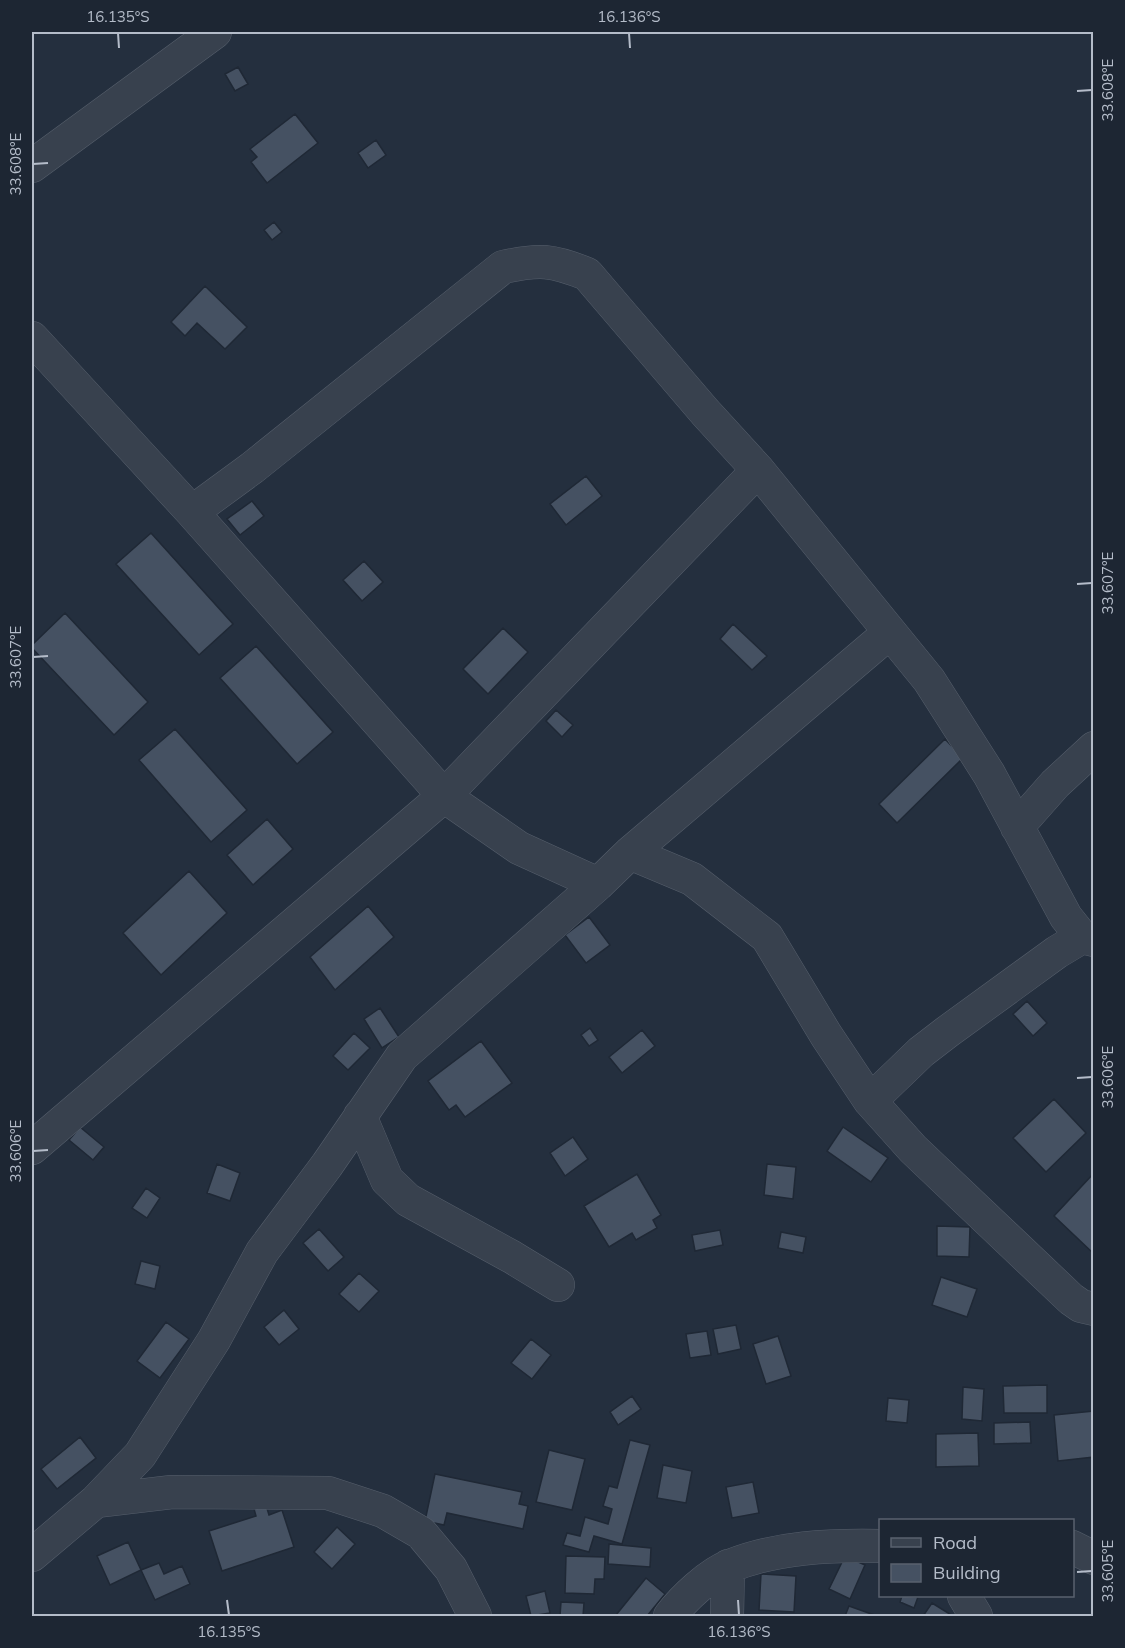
<svg xmlns="http://www.w3.org/2000/svg" width="1125" height="1648" font-family="Mulish,sans-serif">
<rect width="100%" height="100%" fill="#242f3e"/>
<path fill="#455162" stroke="#1f2835" stroke-width="1.5" d="M238,67L248,84L235,91L225,74Z
M295,114L318,143L267,183L251,162L257,157L250,149Z
M376,140L386,155L368,168L358,153Z
M274,222L282,232L272,240L264,230Z
M205,286L247,327L225,349L197,323L185,336L171,322Z
M586,476L602,496L566,525L550,504Z
M252,501L264,516L240,535L227,519Z
M151,533L233,624L199,655L116,564Z
M364,561L383,582L362,601L343,580Z
M65,613L148,702L114,735L32,648V645Z
M733,624L767,656L752,670L720,639Z
M503,628L528,652L488,694L463,669Z
M256,646L333,732L297,764L220,678Z
M556,710L573,725L562,737L546,721Z
M175,729L247,810L211,842L139,760Z
M945,739L963,758L897,823L879,804Z
M267,819L293,849L253,885L227,855Z
M189,871L227,913L161,975L123,933Z
M368,906L394,937L335,990L310,957Z
M589,917L610,945L586,963L565,935Z
M1027,1001L1047,1023L1033,1036L1013,1014Z
M380,1008L399,1037L382,1048L364,1019Z
M590,1028L598,1040L589,1046L581,1035Z
M642,1030L655,1046L622,1073L609,1057Z
M354,1033L370,1048L348,1070L333,1056Z
M481,1041L512,1083L465,1117L456,1105L449,1110L428,1081Z
M1054,1099L1086,1133L1046,1172L1013,1138Z
M80,1127L104,1147L93,1160L69,1140Z
M843,1127L888,1158L871,1182L827,1151Z
M573,1137L588,1159L565,1176L550,1153Z
M217,1164L240,1173L230,1201L207,1193Z
M767,1164L796,1167L793,1199L764,1195Z
M1094,1173V1254L1054,1216Z
M637,1174L661,1215L653,1220L657,1228L636,1240L632,1233L609,1247L584,1206Z
M146,1188L160,1198L147,1218L132,1208Z
M937,1226L970,1227L969,1257L937,1256Z
M319,1229L344,1257L328,1271L303,1243Z
M720,1230L723,1245L695,1251L692,1235Z
M781,1232L806,1237L803,1253L778,1248Z
M141,1261L160,1266L155,1289L135,1284Z
M359,1273L379,1291L359,1312L339,1294Z
M941,1277L977,1289L967,1317L932,1305Z
M284,1310L299,1329L279,1345L264,1327Z
M166,1322L189,1339L160,1378L137,1361Z
M736,1325L741,1349L718,1354L713,1329Z
M707,1331L711,1355L690,1358L686,1334Z
M778,1336L791,1376L766,1384L753,1344Z
M531,1339L551,1355L532,1379L511,1363Z
M1047,1385V1413H1004L1003,1386Z
M963,1387L984,1389L982,1421L962,1419Z
M632,1396L641,1409L618,1425L610,1412Z
M888,1398L909,1400L907,1423L886,1421Z
M1094,1411V1457L1058,1461L1054,1415Z
M1030,1422L1031,1443L994,1444V1423Z
M978,1433L979,1466L936,1467V1434Z
M80,1437L96,1458L57,1489L41,1469Z
M630,1440L650,1445L622,1544L594,1536L589,1552L563,1545L567,1533L580,1536L585,1517L608,1524L612,1509L603,1506L609,1486L617,1488Z
M549,1450L585,1459L572,1510L536,1502Z
M663,1465L692,1471L686,1503L657,1498Z
M435,1474L522,1492L519,1504L528,1506L523,1529L447,1513L444,1525L425,1521Z
M753,1482L759,1513L732,1518L726,1487Z
M266,1505L269,1515L282,1510L294,1547L222,1571L209,1531L256,1516L254,1509Z
M337,1527L355,1544L332,1569L314,1552Z
M128,1542L141,1570L110,1585L97,1556Z
M609,1544L651,1548L650,1567L608,1564Z
M566,1556L605,1557L604,1579H595L594,1594L565,1593Z
M845,1556L865,1565L850,1599L829,1589Z
M159,1563L164,1574L182,1566L190,1584L155,1600L141,1570Z
M761,1574L796,1576L794,1612L759,1610Z
M646,1578L665,1594L647,1616H618L616,1615Z
M545,1591L550,1613L531,1616L526,1596Z
M902,1596L918,1597L914,1608L900,1602Z
M561,1602L584,1603L583,1616H560Z
M932,1603L953,1616H923Z
M849,1606L877,1616H845Z"/>
<g fill="none" stroke-linecap="round" stroke-linejoin="round">
<defs>
<path id="minor" d="M32,166L215,32
M32,338L192,512L444,796L519,848L598,884
M192,512L252,468L503,267C540,259 552,260 587,274L705,412L758,470L929,680L989,774L1066,917L1082,937L1094,940
M1017,827L1055,784L1094,748
M630,853L692,879L767,937L826,1035L870,1101L913,1149L1071,1299L1081,1306L1094,1309
M870,1101L921,1052L947,1032L1057,952L1082,937
M360,1116L387,1180L408,1200L512,1257L558,1285
M32,1148L444,796L758,470
M96,1501L172,1492L328,1493L383,1511L421,1533L451,1569L475,1616
M1072,1547L1094,1558
M32,1555L96,1501L140,1455L214,1340L262,1252L327,1165L402,1056L598,884L630,853L889,633
M964,1596L976,1616
M670,1616C683,1599 709,1574 730,1566C777,1547 831,1545 880,1546
M727,1616L728,1566"/>
</defs>
<use href="#minor" stroke="#565f6c" stroke-width="34"/>
<use href="#minor" stroke="#38414e" stroke-width="33"/>
</g>
<path fill="none" stroke="#b4bcc9" stroke-width="2" d="M118,33L119,48M629,33L630,48M1077,91L1092,90M33,164L48,163M1077,584L1092,583M33,657L48,656M1077,1078L1092,1077M33,1151L48,1150M1077,1572L1092,1571M227,1600L229,1615M738,1600L739,1615"/>
<rect width="1125" height="1648" fill="none" stroke="#1d2633" stroke-width="66"/>
<rect x="879" y="1519" width="195" height="78" fill="#1d2633" stroke="#59626f" stroke-width="1.5"/>
<rect x="891" y="1538" width="30" height="9" fill="#38414e" stroke="#59626f" stroke-width="1.5"/>
<text x="933" y="1549" font-size="18" fill="#b4bcc9">Road</text>
<rect x="891" y="1564" width="30" height="18" fill="#455162" stroke="#59626f" stroke-width="1.5"/>
<text x="933" y="1579" font-size="18" fill="#b4bcc9">Building</text>
<rect x="33" y="33" width="1059" height="1582" fill="none" stroke="#b4bcc9" stroke-width="2"/>
<g font-size="15" text-anchor="middle" fill="#b4bcc9">
<text x="118" y="22">16.135°S</text>
<text x="629" y="22">16.136°S</text>
<text transform="translate(1108 90) rotate(-90)" y="5">33.608°E</text>
<text transform="translate(16 164) rotate(-90)" y="5">33.608°E</text>
<text transform="translate(1108 583) rotate(-90)" y="5">33.607°E</text>
<text transform="translate(16 657) rotate(-90)" y="5">33.607°E</text>
<text transform="translate(1108 1077) rotate(-90)" y="5">33.606°E</text>
<text transform="translate(16 1151) rotate(-90)" y="5">33.606°E</text>
<text transform="translate(1108 1571) rotate(-90)" y="5">33.605°E</text>
<text x="229" y="1637">16.135°S</text>
<text x="739" y="1637">16.136°S</text>
</g>
</svg>
